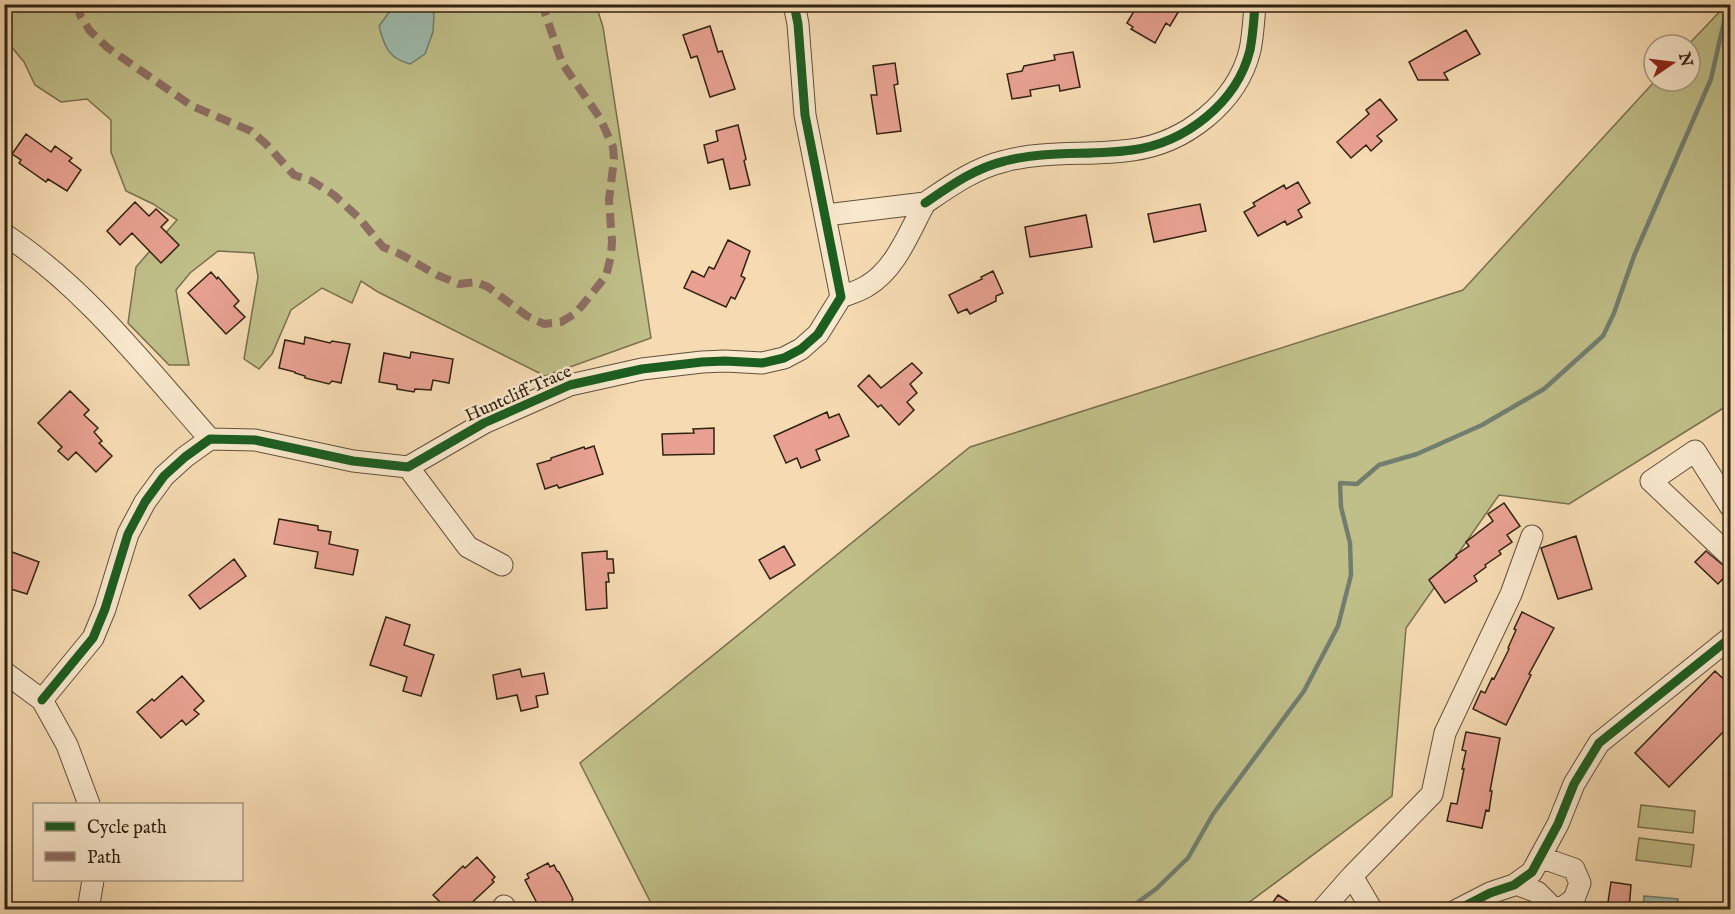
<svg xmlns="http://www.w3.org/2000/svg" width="1735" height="914" font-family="'IM FELL English',serif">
<rect width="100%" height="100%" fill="#f6dbb2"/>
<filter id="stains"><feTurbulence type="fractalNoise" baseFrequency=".00333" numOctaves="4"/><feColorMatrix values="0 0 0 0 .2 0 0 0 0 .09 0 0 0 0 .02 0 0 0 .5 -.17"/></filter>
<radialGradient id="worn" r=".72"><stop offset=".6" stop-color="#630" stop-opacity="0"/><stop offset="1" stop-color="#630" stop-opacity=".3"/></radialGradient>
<path fill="#c0bf89" stroke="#78704e" stroke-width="1.5" d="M4,5H596L603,27L651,338L545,376L378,292L361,281L352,303L322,288L291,310L272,354L259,369L244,359L258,277L254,253L218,251L190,273L176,290L189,365H169L128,323L136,267L177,220L153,204L126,191L111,152V120L87,99L61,102L35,85L24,62L5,39Z
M1726,5H1730V404L1569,504L1499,495L1406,628L1392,796L1240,909H654L580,763L970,447L1463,290L1655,81H1690V45H1688Z
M1641,805L1695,811L1693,833L1638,827Z
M1639,838L1694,845L1691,867L1636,860Z"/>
<path fill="#9dbbad" stroke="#717e6f" stroke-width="1.5" d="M389,5H428L434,14L433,32L425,54L410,64C389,59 384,46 379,26L390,11Z
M1644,896L1678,899L1677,909H1643Z"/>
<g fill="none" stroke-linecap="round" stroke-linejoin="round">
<path stroke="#717e6f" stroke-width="4.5" d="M1127,910L1156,889L1188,858L1213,814L1304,691L1338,626L1351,575L1350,543L1341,507L1340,483L1357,484L1379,465L1417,454L1482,425L1544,389L1603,336L1614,313L1634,256L1711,79L1728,4"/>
</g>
<path fill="#e8a191" stroke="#302212" stroke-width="1.5" d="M1138,4H1172L1180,9L1170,26L1166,23L1155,43L1131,29L1133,27L1127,23Z
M710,26L718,52L722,51L735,89L710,97L697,56L691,58L683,35Z
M1466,30L1480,54L1444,73L1448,80H1418L1409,62Z
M1073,52L1080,87L1060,91L1059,85L1030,90L1031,96L1012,99L1007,74L1022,71L1024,66L1055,60L1054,55Z
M895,63L898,84L894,85L901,131L877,134L871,95H877L873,66Z
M1380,99L1397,120L1377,136L1382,141L1371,151L1366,145L1351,158L1337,142L1369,114L1366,110Z
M738,125L746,159L744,161L750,185L730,189L723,159L708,163L704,145L718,141L716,131Z
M26,134L51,152L55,146L72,158L69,161L81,170L67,191L48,179L46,182L19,163L21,160L12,154Z
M1298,182L1310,203L1298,210L1302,217L1287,225L1285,221L1258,236L1244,212L1255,206L1253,203L1284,185L1286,189Z
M135,202L149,216L156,209L168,220L161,227L179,245L161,263L132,233L120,245L107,231Z
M1200,204L1206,231L1154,242L1148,214Z
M1086,215L1092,247L1030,257L1025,227Z
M728,240L750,251L741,276L745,278L735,299L731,297L726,307L684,288L692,271L704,277L709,267L714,269Z
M993,271L1003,293L996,296V301L970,314L967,309L958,313L949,295L982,279L981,277Z
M211,272L217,279L218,277L239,301L234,306L245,317L226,334L188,293Z
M305,337L330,343L332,341L350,344L341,383L332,381L329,384L305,378V376L295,373V372L279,368L285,340L304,344Z
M411,352L453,359L449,383L433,380L431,390L415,389L414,392L397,389V385L379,382L384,353L410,358Z
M912,363L922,373L910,384L917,393L907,402L914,410L899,425L881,405L878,407L858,386L869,375L881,388Z
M70,391L89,410L84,415L98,428L94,432L102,441L99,443L112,456L96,472L76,452L68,460L58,451L62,447L38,423Z
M827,412L829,418L839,414L849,436L816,450L820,460L801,468L797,458L786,463L774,436Z
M714,428V454L663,455L662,434L694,433L693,429Z
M594,446L603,474L559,488L557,485L545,489L537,464L551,460V458L584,447L585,449Z
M1504,503L1520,526L1507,535L1512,542L1499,551L1501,554L1485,565L1486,567L1474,576L1477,581L1445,603L1429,580L1457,557L1456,555L1469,546L1466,542L1493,521L1488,514Z
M279,519L318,526V530L331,532L329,544L358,550L353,575L315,568L318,552L274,544Z
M1576,536L1592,589L1558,599L1541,548Z
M784,546L795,565L770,579L759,560Z
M4,549L39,562L27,594L4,587Z
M607,551V559H613L614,573H608L609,582H606L607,608L586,610L582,553Z
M1706,551L1730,571L1718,584L1695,562Z
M234,559L246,576L200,609L189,595Z
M1522,612L1554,628L1529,674L1531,675L1506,725L1473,709L1481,691L1485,693L1492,678L1494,679L1509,649L1508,648L1516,630L1514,629Z
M386,617L410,625L404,645L434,655L421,696L403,691L407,677L370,665Z
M520,669L522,677L544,673L548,694L536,696L538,707L521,711L517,695L497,699L493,675Z
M1715,671L1731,686V724L1669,787L1635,753Z
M182,676L204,701L194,710L199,714L186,725L182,720L161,738L137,712L152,699L154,701Z
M1466,732L1500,738L1490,791H1492L1489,811L1486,810L1482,828L1447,821L1451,803L1457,804L1464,769H1462L1466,751L1462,750Z
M477,857L495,877L492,880L494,882L465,909H447L433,895L463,866L465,868Z
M548,863L550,867L554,865L557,871L559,872L573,899L572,900L576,909H547L543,902L538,905L525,880L529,878L527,874Z
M1611,882L1631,885L1629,909H1607Z
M1278,895L1300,909H1268Z"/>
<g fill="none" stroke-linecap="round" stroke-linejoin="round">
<defs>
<path id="minor" d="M925,203C950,186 975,168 1005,161C1046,150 1090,156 1132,150C1185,143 1237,103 1250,50C1253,35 1254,19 1255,4
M826,215L925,203C909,232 896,269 867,286C859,291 849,294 841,297
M4,234C86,288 146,367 210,439
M408,467L468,547L502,565
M1730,506L1695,451L1651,481L1730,556
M4,672L42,700L67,745L89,804
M42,700L93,638L105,609L128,534L145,502L164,476L185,457L210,439L255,440L353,461L408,467L484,423L570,385L642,369L702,362L725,361L762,363L784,358L801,349L818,334L841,297L805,115L798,24L794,4
M1516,884L1537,892L1551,906L1562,908L1574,899L1580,883L1574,869L1540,857
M88,910L93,880
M501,910L504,906L507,910
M1322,910L1352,876
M1372,910L1352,876L1432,794L1445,733L1511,594L1532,536
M1457,910L1490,893L1514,885L1532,872L1558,824L1574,784L1599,743L1730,638"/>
</defs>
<use href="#minor" stroke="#62503a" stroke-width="23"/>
<use href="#minor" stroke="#f9e8cd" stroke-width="21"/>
<path stroke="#8d6e63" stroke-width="8" stroke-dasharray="15 8" stroke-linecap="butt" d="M76,4L81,17L90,31L108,48L192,106L251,131L266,144L294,175L312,181L334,195L359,218L383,247L400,254L437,275L459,284L476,282L488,287L527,316L544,324L561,322L576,313L606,276L611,256L612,241L609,200L614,159L613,147L600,118L562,63L542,4"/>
<defs>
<path id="cycleway" d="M925,203C950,186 975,168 1005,161C1046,150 1090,156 1132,150C1185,143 1237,103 1250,50C1253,35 1254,19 1255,4
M42,700L93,638L105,609L128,534L145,502L164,476L185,457L210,439L255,440L353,461L408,467L484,423L570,385L642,369L702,362L725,361L762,363L784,358L801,349L818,334L841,297L805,115L798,24L794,4
M1457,910L1490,893L1514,885L1532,872L1558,824L1574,784L1599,743L1730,638"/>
</defs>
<use href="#cycleway" stroke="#f9e8cd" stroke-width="13"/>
<use href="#cycleway" stroke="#1b5e20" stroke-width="9"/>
</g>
<g text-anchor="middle" stroke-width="5" stroke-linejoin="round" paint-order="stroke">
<g font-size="18" fill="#302212" stroke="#f9e8cd">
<text transform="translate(518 393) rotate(-24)" y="6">Huntcliff Trace</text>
</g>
</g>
<rect width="1735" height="914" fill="none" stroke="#f6dbb2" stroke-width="24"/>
<rect x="6" y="6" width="1723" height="902" fill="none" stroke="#302212" stroke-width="3"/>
<rect x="12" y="12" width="1711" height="890" fill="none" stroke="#302212" stroke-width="1.5"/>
<rect x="33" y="803" width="210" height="78" fill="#f9e8cd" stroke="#a99982" stroke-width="1.5"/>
<rect x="45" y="822" width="30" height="9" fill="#1b5e20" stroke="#a99982" stroke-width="1.5"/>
<text x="87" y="833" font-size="18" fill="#302212">Cycle path</text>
<rect x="45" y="852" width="30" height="9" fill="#8d6e63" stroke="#a99982" stroke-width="1.5"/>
<text x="87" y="863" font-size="18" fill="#302212">Path</text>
<g transform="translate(1672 63) rotate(76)"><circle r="28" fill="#f9e8cd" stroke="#a99982" stroke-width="1.5"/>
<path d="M0-4.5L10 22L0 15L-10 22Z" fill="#8f2418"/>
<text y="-9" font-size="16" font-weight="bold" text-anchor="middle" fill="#302212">N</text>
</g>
<rect width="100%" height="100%" filter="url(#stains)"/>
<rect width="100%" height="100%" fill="url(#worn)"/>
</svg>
